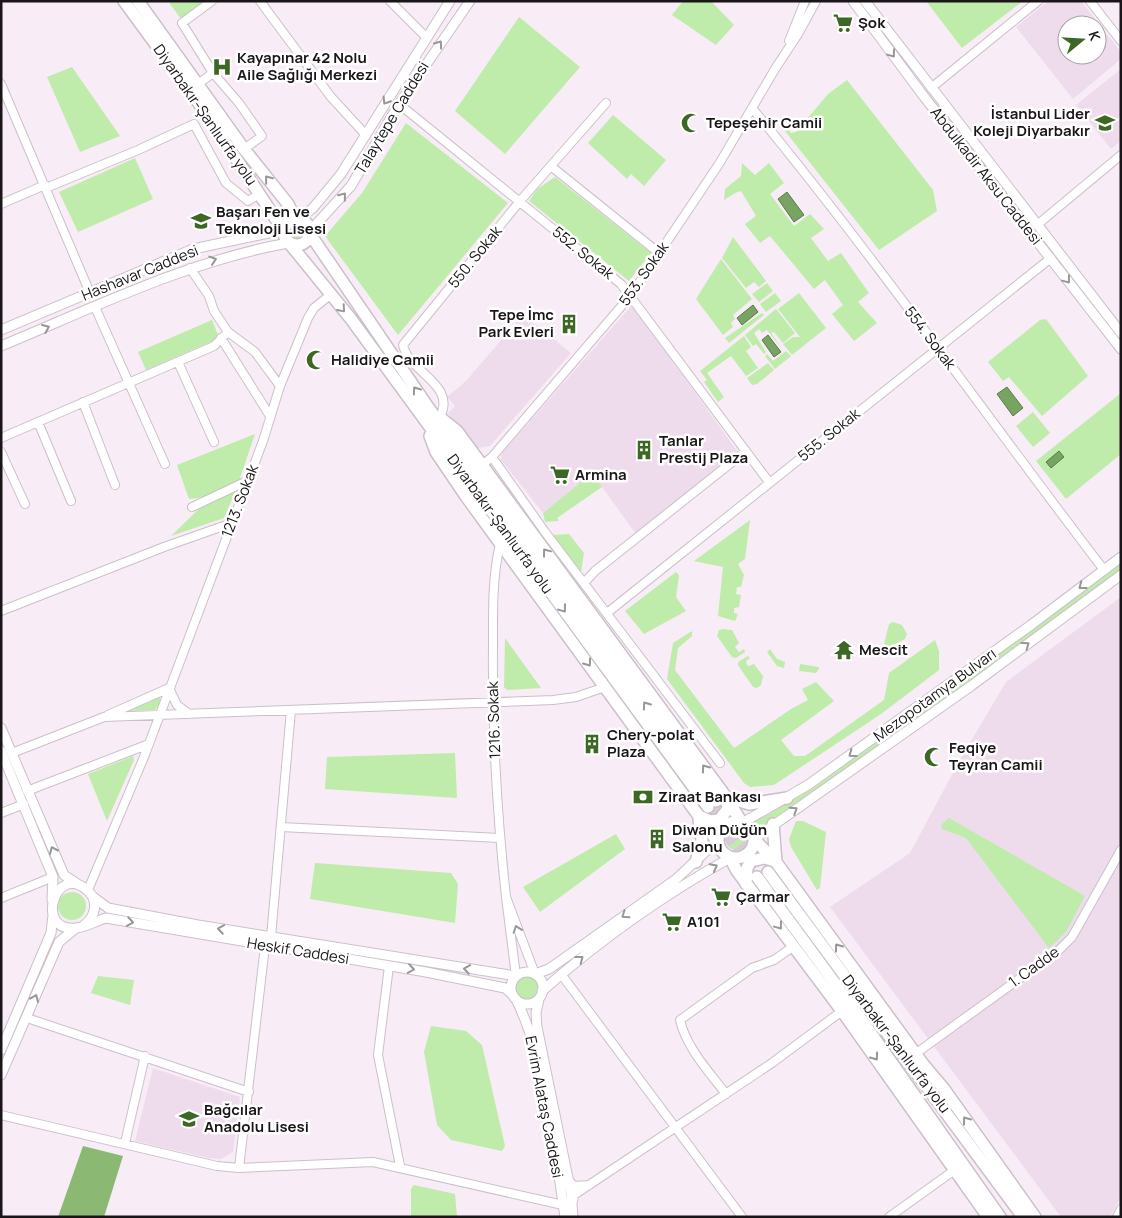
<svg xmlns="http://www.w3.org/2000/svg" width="1122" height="1218" font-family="Manrope,sans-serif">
<rect width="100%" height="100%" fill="#f8ecf7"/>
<path fill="#eedcec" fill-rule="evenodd" d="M1048,1H1081L1121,52V59L1073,99L1016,27ZM1067,25H1097V55H1067Z
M1121,69V141L1111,149L1076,105Z
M632,305L738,452L636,534L592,473L543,513L501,460L502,453Z
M525,316L571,353L490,446L474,449L448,413L455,406L447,397L466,381L515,324Z
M1121,597V1197L1110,1217H1061L830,907L910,853L962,756L1006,682Z
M153,1068L240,1097L233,1152L221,1159L209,1158L135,1141Z"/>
<path fill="#bfecaa" d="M168,1H204L181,19Z
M683,1H711L734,25L716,45L672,15Z
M926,1H1023L962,48Z
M519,17L580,67L505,154L455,111Z
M72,67L120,136L80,152L47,77Z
M847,80L933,190L937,211L879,250L781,126L784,124L791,133L796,132L828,94Z
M613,115L666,160L644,186L631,174L627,179L588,143Z
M406,123L508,203L398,335L325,236L362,193Z
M135,158L153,199L78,232L59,192Z
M742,163L755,175L769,163L784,183L770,194L794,226L810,214L824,229L811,238L828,261L841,253L869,293L858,302L877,323L854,341L832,314L843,305L825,280L814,289L770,236L760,243L745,224L756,216L741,191L735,193L724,200L725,189L741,176Z
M555,177L651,253L629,281L529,201L537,189Z
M289 232a7 7 0 1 1 14 0a7 7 0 1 1-14 0Z
M733,237L766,281L759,287L754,282L746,288L722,258Z
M721,259L752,299L733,315L735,319L731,323L733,327L723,335L696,299Z
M767,283L773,291L759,302L752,294Z
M775,293L781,301L766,312L760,304Z
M799,293L826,328L792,355L783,344L793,337H800L778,309Z
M776,309L795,333L783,343L774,332L771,333L783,350L767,330L762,333L759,329L754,333L766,352L764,354L756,344L753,346L745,335Z
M762,313L764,315L729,343L725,338Z
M1046,319L1088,376L1042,416L1009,377L1003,381L988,362L1040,320Z
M212,320L218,335L217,339L146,370L138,352Z
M744,336L751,347L746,351L758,368L746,376L731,356L707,373L724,397L718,402L704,382L707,380L700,371Z
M786,351L791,356L775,369L765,356L767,354L773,361Z
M768,363L774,370L757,384L752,385L747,378Z
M1121,393V454L1066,499L1036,461Z
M1033,412L1050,433L1033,447L1016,426Z
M255,434L239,481L205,497L189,499L177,465Z
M592,473L602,487L557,518L559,521L545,522L543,513Z
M235,492L224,518L171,536L204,504Z
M750,520L745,559L738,564L744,575L741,587H737L736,594L741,595L739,607L734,608V613L738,614L735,621L718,616L723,567L694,561Z
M569,534L584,553L581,572L553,535Z
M1121,563V570L819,791L776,817L757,833L749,821L763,817L812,789Z
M676,572L679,575L676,597L686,611L644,634L625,611Z
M893,622L902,625L907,634L905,639L888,648L884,644L889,624Z
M723,629L732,630L739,643L735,647L739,652L744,649L745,652L736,658L732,657L717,636L719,630Z
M692,631V636L678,648L675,670L734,748L791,709L808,700L802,689L816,682L834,701L781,740L794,756H805L884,700L889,673L935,640L939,651V670L881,714L774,785L750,787L744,783L667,679L673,643Z
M505,638L541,688L507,690L504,687Z
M770,649L777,659L785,662L784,668L777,666L767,652Z
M748,656L750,658L746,661L747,665L749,666L754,664L763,676L761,685L757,688L753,687L738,665V662Z
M800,664L819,667V669L816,673L799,671Z
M160,696V703L155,710L124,711Z
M455,753L457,798L325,789L327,757Z
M133,756L134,760L107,821L88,774Z
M949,818L1085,896L1066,932L1049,948L966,838L942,829L941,825Z
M796,821H803L826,832L820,888L817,890L791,847L789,839Z
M725 839a11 11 0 1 1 22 0a11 11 0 1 1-22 0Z
M616,834L625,849L540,912L523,887Z
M315,863L451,873L458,884L455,923L310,899Z
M58 906a14 14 0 1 1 28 0a14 14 0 1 1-28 0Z
M513 988a13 13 0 1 1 26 0a13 13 0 1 1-26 0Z
M98,976L134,980L130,1005L91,993Z
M431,1026L466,1031L482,1045L505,1146L502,1151L451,1140L437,1125L424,1052Z
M414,1185L455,1194L457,1217H411V1189Z"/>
<path fill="#8bb974" d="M83,1146L123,1156L104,1217H58Z"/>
<path fill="#77a460" stroke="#5b794a" d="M787,192L804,215L794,222L778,199Z
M753,305L758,312L742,325L737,318Z
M768,335L781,352L774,357L762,340Z
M1007,387L1023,408L1013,416L997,394Z
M1059,451L1064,457L1051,468L1046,462Z"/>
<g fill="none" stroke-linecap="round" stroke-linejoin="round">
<path stroke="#d7ccd6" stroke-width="11" stroke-dasharray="11 5.5" stroke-linecap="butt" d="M716,801L768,872
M708,807L753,871"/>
<defs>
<path id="minor" d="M212,1L182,23L213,73L239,103L262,136L244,149
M260,1L331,97L365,134
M390,1L426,37
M1090,1L1121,41
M789,41L805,1
M1,84L90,293
M198,84L213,73
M931,88L1038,1
M399,104L621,284L769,482
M752,108C875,257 986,416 1104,570
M552,167L659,253
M46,188L138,150L194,124L226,183L248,201L259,194
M1,204L45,185
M1037,225L1121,155
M190,268L209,296L214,311L228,332L255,352L280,386
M95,307L165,464
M221,338L270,416
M178,362L214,442
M83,402L115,485
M440,417C457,384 409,373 403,345L520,201L606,103
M38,422L71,501
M1,438L214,346L228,332
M1,452L25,504
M492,457L545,532L720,763
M482,465L492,457L631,295L719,164L775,69L798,34L816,1
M192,507L247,481
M500,544C492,578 493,612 493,646C492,730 497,814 506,897
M584,583L595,571L746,451
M1,611L164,547L232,523
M607,613L1051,258
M108,715L169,688L177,705L189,714
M12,753L104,717L553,700L576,697L605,687
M27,791L149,744
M1,813L24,804
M281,827L500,838
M88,890L144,757L263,441L280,386L308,318L314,308L330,295
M1,898L53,877
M271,937L291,710
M389,966L378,1055L400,1166
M561,974L742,1217
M516,976L506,897L535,974
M27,1018L249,1092
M915,1054L1059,950L1072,937L1121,850
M726,1094C709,1072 686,1047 680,1020L752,968L774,960L794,946
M1,1115L217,1166L239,1168L373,1162L563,1205
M125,1143L145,1056
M239,1168L265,946
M568,1179L574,1186L589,1185L574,1195L573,1201
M589,1185L772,1063L842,1011
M889,1217L956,1169
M1117,1217L1121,1209"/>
<path id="major" d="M853,1L922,94L1121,349
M865,1L1121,333
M299,219L313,208L341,174L450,1
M310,231L351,186L399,104L470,1
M1,330L193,249L283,230
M1,346C95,307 188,261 288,243
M1,728L64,875L79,885
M1,751L53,877L52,900
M742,823L808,785L1031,625L1121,557
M754,839L971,686L1121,575
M92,896L108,908L198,925L516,976
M83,926C95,918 100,901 87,890C55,862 34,933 76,928C86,927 96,921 106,918L426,972L505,988L513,995
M511 988a16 16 0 1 1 32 0a16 16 0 1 1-32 0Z
M535,974L549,969L675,880L717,841
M542,991C600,940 663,895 730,858
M516,999C545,1057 555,1151 565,1217
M539,999L536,1013L537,1027L571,1193L573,1217
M1,1050L51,933L53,915
M1,1075L59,942L76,928"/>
<path id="highway" d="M124,1L206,113L283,230
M138,1L244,149L288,204L295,219
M284 232a13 13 0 1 1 26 0a13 13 0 1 1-26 0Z
M310,234L430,410L716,801
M290,244L351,319L708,807
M442,419L457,431L726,797L742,823
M430,436L436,452L465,495L717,841
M699,816L710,821L719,820L728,809L726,797L749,804L787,798
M718 840a18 18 0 1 1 36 0a18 18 0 1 1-36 0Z
M773,824L776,862
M754,839L776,862L923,1064L944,1089L1035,1217
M730,858L737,871L842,1011L988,1217
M696,862L702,840L699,820
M768,872L1023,1217
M757,877L856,1012L1000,1217
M746,884L747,868L751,861L764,858L775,861"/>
</defs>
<use href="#minor" stroke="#cbc0ca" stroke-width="10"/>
<use href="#major" stroke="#cbc0ca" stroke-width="11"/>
<use href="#highway" stroke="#cbc0ca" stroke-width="14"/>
<use href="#minor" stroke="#fff" stroke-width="8"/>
<use href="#major" stroke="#fff" stroke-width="9"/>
<use href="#highway" stroke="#fff" stroke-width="11"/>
</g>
<defs><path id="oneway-chevron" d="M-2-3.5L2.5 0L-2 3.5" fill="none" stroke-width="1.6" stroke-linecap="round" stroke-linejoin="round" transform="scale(1.25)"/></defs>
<g stroke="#989697">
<use href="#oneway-chevron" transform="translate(439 44) rotate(-54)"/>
<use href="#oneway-chevron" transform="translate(892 54) rotate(53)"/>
<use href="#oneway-chevron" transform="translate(386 101) rotate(122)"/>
<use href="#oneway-chevron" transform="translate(268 179) rotate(-129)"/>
<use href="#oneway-chevron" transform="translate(343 196) rotate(-51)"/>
<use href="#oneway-chevron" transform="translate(213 260) rotate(-18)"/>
<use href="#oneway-chevron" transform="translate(1067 280) rotate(53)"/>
<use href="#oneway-chevron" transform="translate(342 309) rotate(49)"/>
<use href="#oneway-chevron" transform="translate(46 328) rotate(-23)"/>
<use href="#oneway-chevron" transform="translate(416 390) rotate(-125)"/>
<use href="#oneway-chevron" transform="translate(546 552) rotate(-127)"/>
<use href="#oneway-chevron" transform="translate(1082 586) rotate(143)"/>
<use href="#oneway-chevron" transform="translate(563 609) rotate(53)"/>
<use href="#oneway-chevron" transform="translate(1026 645) rotate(-36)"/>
<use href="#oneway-chevron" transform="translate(588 663) rotate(54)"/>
<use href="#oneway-chevron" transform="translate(646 705) rotate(-126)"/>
<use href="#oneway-chevron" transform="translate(852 754) rotate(144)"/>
<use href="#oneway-chevron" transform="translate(705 768) rotate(-126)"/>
<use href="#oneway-chevron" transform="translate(794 810) rotate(-33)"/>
<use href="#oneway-chevron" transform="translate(53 850) rotate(-114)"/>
<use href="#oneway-chevron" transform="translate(714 867) rotate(-28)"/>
<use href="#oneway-chevron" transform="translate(625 915) rotate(145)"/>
<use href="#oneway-chevron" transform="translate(130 922) rotate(10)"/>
<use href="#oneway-chevron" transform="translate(779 926) rotate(53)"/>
<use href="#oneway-chevron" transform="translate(221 929) rotate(-171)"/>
<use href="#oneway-chevron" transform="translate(517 929) rotate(-109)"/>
<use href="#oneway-chevron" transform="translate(838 947) rotate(-126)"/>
<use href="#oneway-chevron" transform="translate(580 959) rotate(-37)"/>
<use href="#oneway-chevron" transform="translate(411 969) rotate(9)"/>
<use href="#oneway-chevron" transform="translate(467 969) rotate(-171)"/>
<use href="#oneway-chevron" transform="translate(35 998) rotate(-67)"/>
<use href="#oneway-chevron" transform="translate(875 1057) rotate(54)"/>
<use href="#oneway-chevron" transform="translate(966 1120) rotate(-126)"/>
</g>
<defs>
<symbol id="supermarket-bare" viewBox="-9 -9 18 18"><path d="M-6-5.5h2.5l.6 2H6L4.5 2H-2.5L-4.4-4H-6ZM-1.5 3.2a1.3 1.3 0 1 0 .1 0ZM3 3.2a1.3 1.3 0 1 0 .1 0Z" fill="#3c6724" stroke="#fff" stroke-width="2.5" paint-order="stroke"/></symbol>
<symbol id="hospital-bare" viewBox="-9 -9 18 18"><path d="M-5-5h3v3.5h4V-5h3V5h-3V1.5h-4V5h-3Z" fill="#3c6724" stroke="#fff" stroke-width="2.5" paint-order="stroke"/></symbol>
<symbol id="mosque-bare" viewBox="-9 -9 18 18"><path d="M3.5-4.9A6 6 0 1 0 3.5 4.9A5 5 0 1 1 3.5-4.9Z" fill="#3c6724" stroke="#fff" stroke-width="2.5" paint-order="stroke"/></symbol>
<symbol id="school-bare" viewBox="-9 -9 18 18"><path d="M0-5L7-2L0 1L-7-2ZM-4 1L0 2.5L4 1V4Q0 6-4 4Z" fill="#3c6724" stroke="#fff" stroke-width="2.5" paint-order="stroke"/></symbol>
<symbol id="building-bare" viewBox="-9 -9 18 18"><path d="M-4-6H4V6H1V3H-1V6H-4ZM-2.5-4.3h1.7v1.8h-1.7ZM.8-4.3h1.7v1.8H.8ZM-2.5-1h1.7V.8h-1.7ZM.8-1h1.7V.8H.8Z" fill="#3c6724" stroke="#fff" stroke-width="2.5" paint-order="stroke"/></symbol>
<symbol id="temple-bare" viewBox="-9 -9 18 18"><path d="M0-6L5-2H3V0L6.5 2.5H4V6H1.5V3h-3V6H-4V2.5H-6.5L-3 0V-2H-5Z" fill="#3c6724" stroke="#fff" stroke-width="2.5" paint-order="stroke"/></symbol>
<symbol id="bank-bare" viewBox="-9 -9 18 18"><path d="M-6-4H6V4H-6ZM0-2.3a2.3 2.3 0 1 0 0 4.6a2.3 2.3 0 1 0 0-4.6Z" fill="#3c6724" stroke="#fff" stroke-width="2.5" paint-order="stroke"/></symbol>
</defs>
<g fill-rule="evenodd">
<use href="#supermarket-bare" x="829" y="9" width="28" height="28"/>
<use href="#hospital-bare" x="208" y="53" width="28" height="28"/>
<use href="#mosque-bare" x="677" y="109" width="28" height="28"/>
<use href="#school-bare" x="1091" y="109" width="28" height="28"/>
<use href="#school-bare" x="187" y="207" width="28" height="28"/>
<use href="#building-bare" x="555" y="310" width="28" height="28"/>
<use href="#mosque-bare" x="302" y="346" width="28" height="28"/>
<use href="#building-bare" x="630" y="436" width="28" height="28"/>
<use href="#supermarket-bare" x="546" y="461" width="28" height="28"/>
<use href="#temple-bare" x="830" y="636" width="28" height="28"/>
<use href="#building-bare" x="578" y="730" width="28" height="28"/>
<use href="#mosque-bare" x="920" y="743" width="28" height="28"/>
<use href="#bank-bare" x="629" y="783" width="28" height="28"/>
<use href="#building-bare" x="643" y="825" width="28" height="28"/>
<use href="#supermarket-bare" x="707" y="883" width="28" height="28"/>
<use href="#supermarket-bare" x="658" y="908" width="28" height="28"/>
<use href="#school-bare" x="175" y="1105" width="28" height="28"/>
</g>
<g text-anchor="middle" stroke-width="5" stroke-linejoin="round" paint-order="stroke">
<g font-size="15" font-weight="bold" fill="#191518" stroke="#fff" text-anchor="start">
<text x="858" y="28">Şok</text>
<text x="237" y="63">Kayapınar 42 Nolu<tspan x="237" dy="17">Aile Sağlığı Merkezi</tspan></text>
<text x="1090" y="119" text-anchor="end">İstanbul Lider<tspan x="1090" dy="17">Koleji Diyarbakır</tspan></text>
<text x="706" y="128">Tepeşehir Camii</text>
<text x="216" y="217">Başarı Fen ve<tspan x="216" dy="17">Teknoloji Lisesi</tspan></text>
<text x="554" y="320" text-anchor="end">Tepe İmc<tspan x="554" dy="17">Park Evleri</tspan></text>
<text x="331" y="365">Halidiye Camii</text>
<text x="659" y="446">Tanlar<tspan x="659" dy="17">Prestij Plaza</tspan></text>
<text x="575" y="480">Armina</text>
<text x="859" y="655">Mescit</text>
<text x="607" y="740">Chery-polat<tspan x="607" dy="17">Plaza</tspan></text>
<text x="949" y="753">Feqiye<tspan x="949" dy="17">Teyran Camii</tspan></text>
<text x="658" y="802">Ziraat Bankası</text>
<text x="672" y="835">Diwan Düğün<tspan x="672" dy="17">Salonu</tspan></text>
<text x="736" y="902">Çarmar</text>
<text x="687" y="927">A101</text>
<text x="204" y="1115">Bağcılar<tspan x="204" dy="17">Anadolu Lisesi</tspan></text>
</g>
<g font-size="15" fill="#191518" stroke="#fff">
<text transform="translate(205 115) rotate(55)" y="5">Diyarbakır-Şanlıurfa yolu</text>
<text transform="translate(392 118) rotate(-59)" y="5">Talaytepe Caddesi</text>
<text transform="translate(986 176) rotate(52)" y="5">Abdulkadir Aksu Caddesi</text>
<text transform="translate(583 253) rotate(39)" y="5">552. Sokak</text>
<text transform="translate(475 257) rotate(-51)" y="5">550. Sokak</text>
<text transform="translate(140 273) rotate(-22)" y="5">Hashavar Caddesi</text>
<text transform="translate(644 274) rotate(-55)" y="5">553. Sokak</text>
<text transform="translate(930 338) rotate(53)" y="5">554. Sokak</text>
<text transform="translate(829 435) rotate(-39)" y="5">555. Sokak</text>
<text transform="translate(240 501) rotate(-69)" y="5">1213. Sokak</text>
<text transform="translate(500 524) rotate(54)" y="5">Diyarbakır-Şanlıurfa yolu</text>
<text transform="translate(935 695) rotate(-36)" y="5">Mezopotamya Bulvarı</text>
<text transform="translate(494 720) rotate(-92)" y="5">1216. Sokak</text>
<text transform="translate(298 951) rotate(9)" y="5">Heskif Caddesi</text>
<text transform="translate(1034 967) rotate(-36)" y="5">1. Cadde</text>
<text transform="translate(896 1044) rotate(53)" y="5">Diyarbakır-Şanlıurfa yolu</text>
<text transform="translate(544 1107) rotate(79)" y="5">Evrim Alataş Caddesi</text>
</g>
</g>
<rect width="1122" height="1218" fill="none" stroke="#191518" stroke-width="5"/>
<g transform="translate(1082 40) rotate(72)"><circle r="24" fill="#ffffff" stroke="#a3a1a3"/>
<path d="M0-4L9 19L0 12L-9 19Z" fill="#3c6724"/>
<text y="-8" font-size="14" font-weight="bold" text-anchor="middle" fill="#191518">K</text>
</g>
</svg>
